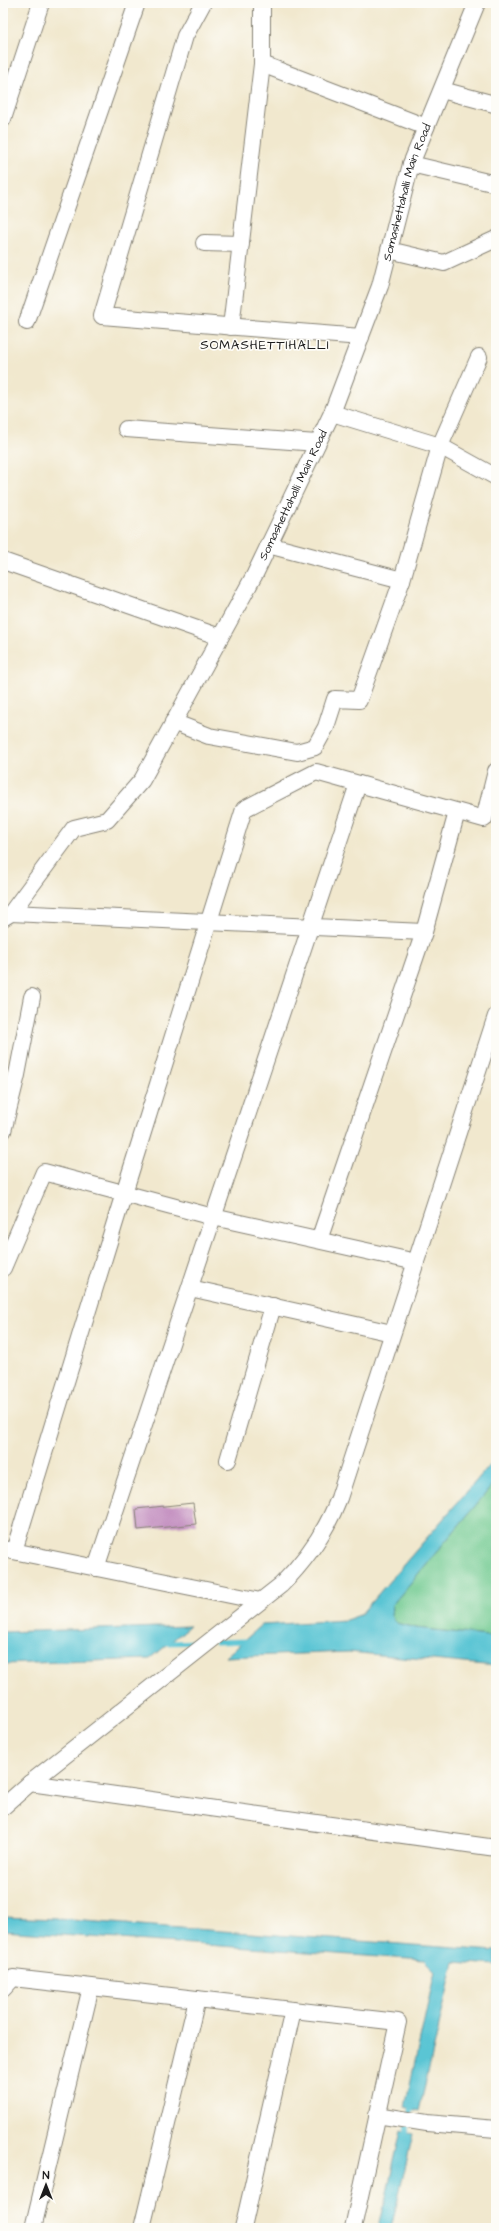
<svg xmlns="http://www.w3.org/2000/svg" width="499" height="2231" font-family="'Architects Daughter',sans-serif">
<rect width="100%" height="100%" fill="#fdfcf7"/>
<filter id="ink" filterUnits="userSpaceOnUse"><feTurbulence type="fractalNoise" baseFrequency=".025" numOctaves="2"/><feDisplacementMap in="SourceGraphic" scale="8" xChannelSelector="R" yChannelSelector="G"/><feConvolveMatrix kernelMatrix="1 2 1 2 8 2 1 2 1" color-interpolation-filters="sRGB"/></filter>
<filter id="wash" filterUnits="userSpaceOnUse"><feTurbulence type="fractalNoise" baseFrequency=".012" numOctaves="4" result="noise"/><feDisplacementMap in="SourceGraphic" scale="16" xChannelSelector="R" yChannelSelector="G"/><feGaussianBlur stdDeviation="0.9" result="paint"/><feColorMatrix in="noise" values="0 0 0 0 0 0 0 0 0 0 0 0 0 0 0 0 0 1.4 0 .05"/><feComposite in="paint" operator="in"/></filter>
<g filter="url(#wash)">
<rect width="100%" height="100%" fill="#f1e8ce"/>
<path fill="#71ca91" stroke="#467356" d="M496,1481V1637L416,1628L396,1623L391,1616L392,1605Z"/>
<path fill="#5ac5d4" stroke="#3b7078" d="M496,1458V1481L392,1605L391,1616L396,1623L416,1628L496,1637V1666L349,1652L225,1657L262,1625L346,1620L360,1615Z
M190,1626L150,1659L3,1664V1632Z
M3,1917L57,1919L496,1951V1965L454,1962L419,2111L405,2107L435,1971L424,1960L3,1931Z
M401,2130L413,2134L391,2228H379Z"/>
<g fill="none" stroke-linecap="round" stroke-linejoin="round">
<path stroke="#5ac5d4" stroke-width="5" d="M216,1642L250,1641
M164,1643L202,1642
M405,2137L413,2102"/>
</g>
<g id="blocks">
<path fill="#c491c1" d="M193,1503L196,1524L138,1530L136,1509Z"/>
</g>
</g>
<g filter="url(#ink)">
<use href="#blocks" fill-opacity="0" stroke="#868275" stroke-width="1"/>
<g fill="none" stroke-linecap="round" stroke-linejoin="round">
<defs>
<g id="minor">
<path d="M203,3L185,36L102,316L361,337"/>
<path d="M262,64L426,127"/>
<path d="M442,90L494,104"/>
<path d="M3,119L41,3"/>
<path d="M411,164L496,184"/>
<path d="M204,243L241,244"/>
<path d="M389,250L444,263L496,239"/>
<path d="M27,322L137,3"/>
<path d="M231,327L262,64V3"/>
<path d="M332,413L440,446L496,477"/>
<path d="M126,429L317,443"/>
<path d="M268,545L402,580"/>
<path d="M3,561L220,637"/>
<path d="M173,722L209,736L297,752L315,747L326,727L335,699L359,700L402,580L440,446L479,357"/>
<path d="M11,913L424,932"/>
<path id="s1" d="M3,918L11,913L74,828L107,820L142,780L255,574L332,413L380,286L411,164L477,3"/>
<path d="M3,1131L17,1075L32,997"/>
<path d="M319,1240L424,932L457,812"/>
<path d="M3,1268L44,1172L213,1217L416,1262"/>
<path d="M190,1288L392,1333"/>
<path d="M228,1460L273,1306"/>
<path d="M3,1549L260,1601"/>
<path d="M14,1551L124,1193L244,809L316,772L484,819L496,771"/>
<path d="M96,1568L358,784"/>
<path d="M30,1783L496,1848"/>
<path d="M3,1807L30,1783L281,1585C307,1559 326,1532 339,1498L496,1016"/>
<path d="M3,1989L13,1978L398,2022L353,2228"/>
<path d="M377,2115L427,2123L496,2129"/>
<path d="M33,2228L91,1987"/>
<path d="M142,2228L197,1999"/>
<path d="M243,2228L293,2010"/>
</g>
</defs>
<use href="#minor" stroke="#868275" stroke-width="18"/>
<use href="#minor" stroke="#fff" stroke-width="16"/>
</g>
</g>
<g text-anchor="middle" stroke-width="3.5" stroke-linejoin="round" paint-order="stroke">
<g font-size="12" fill="#1c1c1c" stroke="#fdfcf7">
<text dy="4" stroke="none"><textPath href="#s1" startOffset="849">Somashettahalli Main Road</textPath></text>
<text dy="4" stroke="none"><textPath href="#s1" startOffset="525">Somashettahalli Main Road</textPath></text>
</g>
<g font-size="13" letter-spacing="1" fill="#1c1c1c" stroke="#fdfcf7">
<text x="265" y="349">SOMASHETTIHALLI</text>
</g>
</g>
<rect width="499" height="2231" fill="none" stroke="#fdfcf7" stroke-width="16"/>
<g transform="translate(46 2185)" stroke="#fdfcf7" stroke-width="3" paint-order="stroke">
<path d="M0-3L7 15L0 10L-7 15Z" fill="#1c1c1c"/>
<text y="-6" font-size="11" font-weight="bold" text-anchor="middle" fill="#1c1c1c">N</text>
</g>
</svg>
